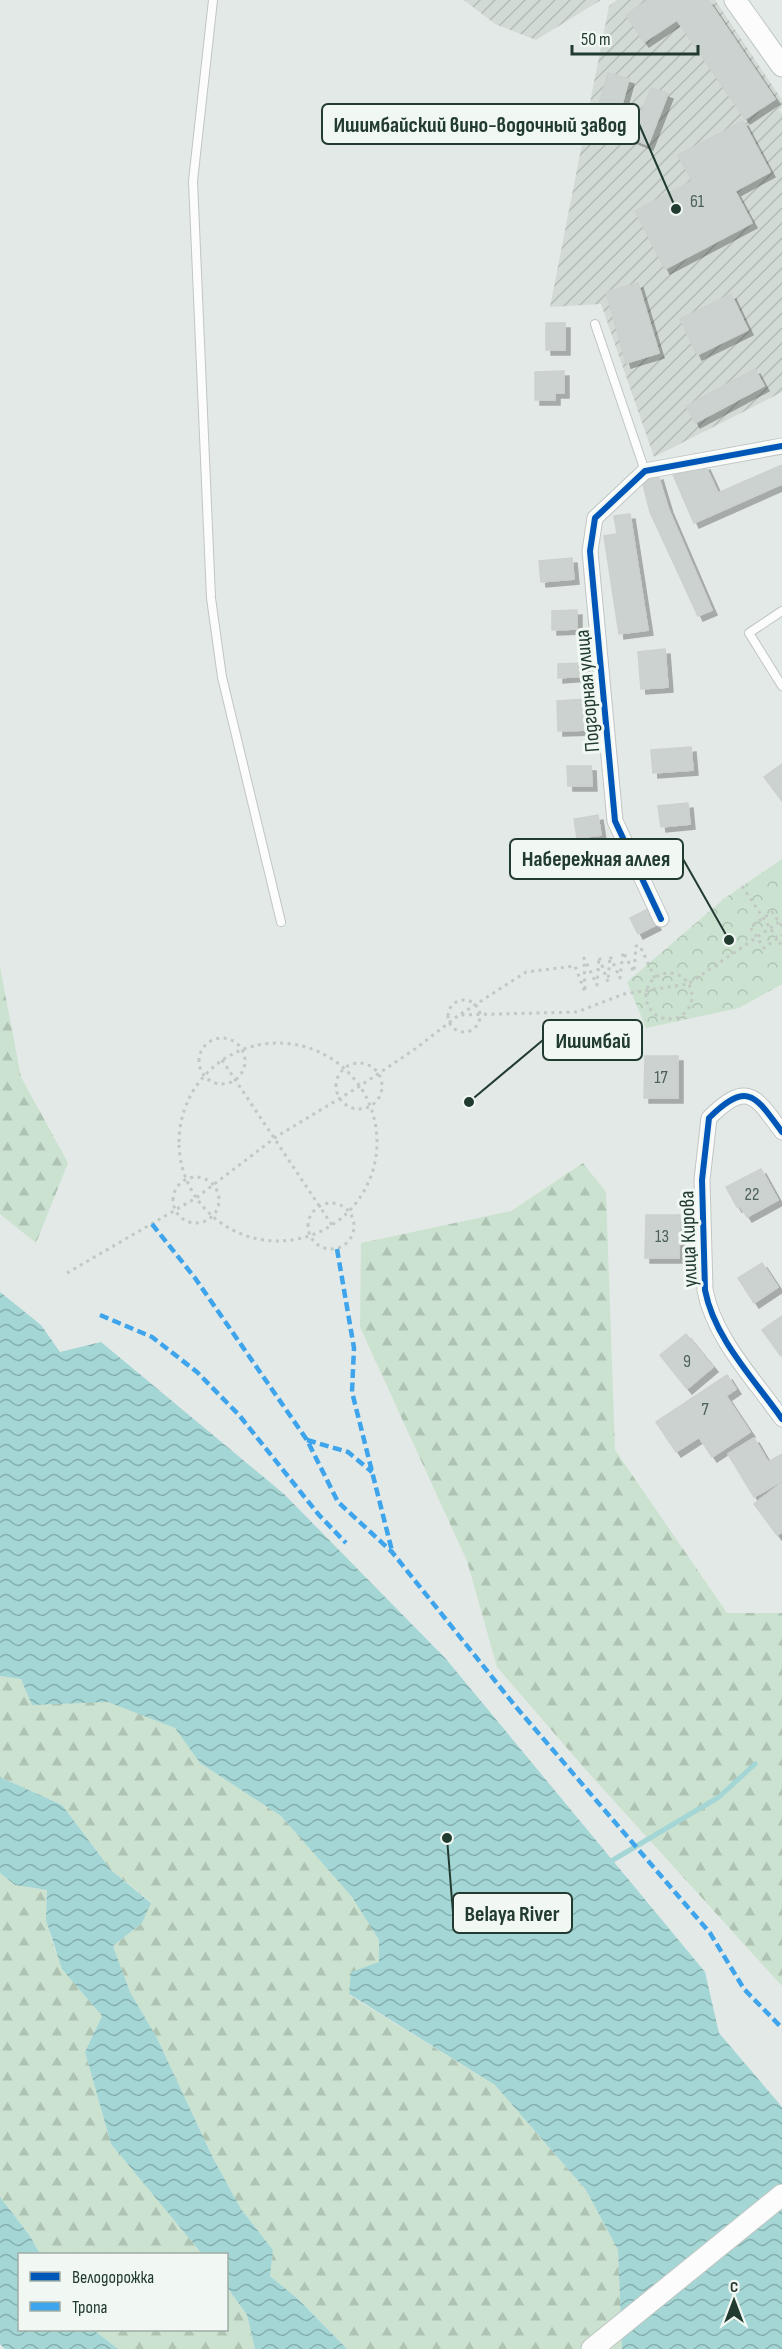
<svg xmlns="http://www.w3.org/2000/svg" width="782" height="2349" font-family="'Sofia Sans Condensed',sans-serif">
<defs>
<pattern id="industrial-furrows" width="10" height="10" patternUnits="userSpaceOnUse" patternTransform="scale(1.5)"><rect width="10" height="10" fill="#d1dad5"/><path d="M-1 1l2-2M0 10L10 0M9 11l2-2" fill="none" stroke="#b3bcb7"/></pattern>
<pattern id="forest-firs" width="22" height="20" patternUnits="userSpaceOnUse" patternTransform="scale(1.5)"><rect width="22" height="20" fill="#cce2d0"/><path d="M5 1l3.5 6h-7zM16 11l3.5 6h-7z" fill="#afc3b3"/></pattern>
<pattern id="park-crowns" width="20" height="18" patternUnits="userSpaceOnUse" patternTransform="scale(1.5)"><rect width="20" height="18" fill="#cce2d0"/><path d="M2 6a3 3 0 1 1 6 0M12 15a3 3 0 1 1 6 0" fill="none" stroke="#afc3b3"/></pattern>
<pattern id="water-waves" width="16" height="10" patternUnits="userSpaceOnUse" patternTransform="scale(1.5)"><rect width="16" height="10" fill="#a4d6d6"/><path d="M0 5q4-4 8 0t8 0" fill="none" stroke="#85afae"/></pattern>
<filter id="shadow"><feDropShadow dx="5" dy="5" stdDeviation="0" flood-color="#0004"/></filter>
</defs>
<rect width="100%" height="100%" fill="#e3e9e6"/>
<path fill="url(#industrial-furrows)" d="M464,0H601L536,40L495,24Z
M617,0H715L782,100V108L779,109L782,114V392L654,457L601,304L550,307L609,6Z"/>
<path fill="url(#forest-firs)" d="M0,967L21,1077L68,1163L36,1243L0,1214Z
M583,1163L606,1192L615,1450L727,1613H782V1986L585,1769L497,1667L467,1561L360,1327L361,1243L511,1211Z
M0,1676L21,1679L33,1705L108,1701L176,1728L200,1763L281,1816L352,1897L379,1940V1962L349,1995L495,2085L586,2190L618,2250L622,2349H347L298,2299L270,2276L273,2250L241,2209L213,2158L157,2038L130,1992L113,1946L142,1923L151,1902L111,1870L62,1805L0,1777Z
M0,1873L15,1885L47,1890C44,1951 65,1972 102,2016L85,2052L111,2144L202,2254H40L30,2236L0,2197Z
M227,2287L247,2315L255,2349H118L94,2330H226Z"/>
<path fill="url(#park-crowns)" d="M782,859V984L739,1008L646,1028L627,982L725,898Z"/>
<path fill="url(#water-waves)" d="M0,1292L41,1325L60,1352L101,1342L284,1494L446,1659L705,1972L719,2033L782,2107V2349H622L618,2250L586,2190L495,2085L349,1994L351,1972L379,1962V1940L352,1897L281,1816L200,1763L175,1728L108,1702L32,1705L21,1679L0,1676Z
M0,1777L62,1805L111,1870L151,1903L142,1923L113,1946L130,1992L157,2038L213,2158L241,2209L273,2250L270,2276L298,2299L347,2349H255L247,2315L227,2287L226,2254H202L111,2144L85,2052L102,2016L62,1969L46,1920L47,1890L15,1885L0,1873Z
M0,2197L30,2236L40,2254H20V2330H94L118,2349H5L0,2344Z"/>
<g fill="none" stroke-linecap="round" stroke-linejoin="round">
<path stroke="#a4d6d6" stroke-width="5" d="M613,1860L719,1797L755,1764"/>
</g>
<path fill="#ccd2cf" stroke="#ccd1ce" stroke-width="1.5" filter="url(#shadow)" d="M648,0H708L775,99L745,119L677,20L644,42L626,15Z
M608,73L629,79L615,130L593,124Z
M651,88L668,94L648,145L631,138Z
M743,121L770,172L735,191L752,223L665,269L635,211L692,181L678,155Z
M638,283L659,353L626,363L606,292Z
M731,294L748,330L697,355L680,319Z
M546,323H565V350H546Z
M755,369L764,386L695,423L686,406Z
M564,371V393H555V400H535V372Z
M689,464L692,470L705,465L718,493L782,465V484L694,523L672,472Z
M658,475L668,508L712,610L698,616L650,512L642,480Z
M630,514L648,630L619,634L604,536L617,534L614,516Z
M572,558L574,579L541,582L539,561Z
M577,610V629L552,630V611Z
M665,649L668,687L641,689L638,652Z
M584,663V676L558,678V664Z
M587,699L588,730L558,731L557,701Z
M691,747L693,770L653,773L651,750Z
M782,764V801L764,777Z
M567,766H591L592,786H568Z
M688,803L690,824L661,827L658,806Z
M598,815L601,835L577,838L574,819Z
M648,909L656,925L638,934L630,918Z
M645,1056H678V1098H644Z
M761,1169L778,1200L747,1217L740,1206L737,1207L726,1187Z
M646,1215H680L679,1258H645Z
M762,1263L778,1287L754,1303L738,1278Z
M782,1316V1355L781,1356L762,1330Z
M686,1334L713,1367L687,1389L660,1355Z
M727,1375L736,1389L726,1396L750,1432L712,1457L699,1437L676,1452L656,1422Z
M754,1438L768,1462L782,1454V1481L754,1497L728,1454Z
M782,1483V1532L777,1535L754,1504Z"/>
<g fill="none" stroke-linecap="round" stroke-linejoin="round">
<defs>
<path id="service" d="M213,0L193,181L211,598L222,677L281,922
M595,324L645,471
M782,611L749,633L782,686"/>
<path id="minor" d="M661,919L615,821L590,551L595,518L645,471L782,446
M782,1132C756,1097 748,1079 709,1118L702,1180L705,1290C714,1338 754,1379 782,1419"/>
<path id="secondary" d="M735,0L782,66
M592,2349L782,2195"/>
</defs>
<use href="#service" stroke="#c0c6c3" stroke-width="10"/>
<use href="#minor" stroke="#c0c6c3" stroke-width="17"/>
<use href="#secondary" stroke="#bfc7c3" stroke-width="23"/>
<path stroke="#c0c9c4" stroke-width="3" stroke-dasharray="3 4.5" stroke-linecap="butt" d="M742,886L782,946
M782,926L772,912L750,927L764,948L782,935
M646 996a23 23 0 1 1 46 0a23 23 0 1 1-46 0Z
M448 1016a16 16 0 1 1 32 0a16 16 0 1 1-32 0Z
M461,1014L526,972L575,966L585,992L584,958L597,985L599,957L608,982L610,956L620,978L623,952L634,972L636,946H640L655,978
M199 1061a23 23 0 1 1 46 0a23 23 0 1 1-46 0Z
M179 1142a99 99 0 1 1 198 0a99 99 0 1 1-198 0Z
M222,1060L332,1225
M336 1086a23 23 0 1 1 46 0a23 23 0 1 1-46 0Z
M173 1200a23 23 0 1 1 46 0a23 23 0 1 1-46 0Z
M308 1226a23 23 0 1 1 46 0a23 23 0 1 1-46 0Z
M67,1273L196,1198L276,1137L360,1086L415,1049L459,1015L577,1012L624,994L688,984L782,920"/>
<use href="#service" stroke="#fbfcfb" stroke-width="8"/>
<use href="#minor" stroke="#fbfcfb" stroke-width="15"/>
<use href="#secondary" stroke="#fbfcfb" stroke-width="21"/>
<path stroke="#3ea4eb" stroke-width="4.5" stroke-dasharray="9 4.5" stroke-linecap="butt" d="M152,1224L195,1278L307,1440L338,1502L392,1552L516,1707L710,1933L744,1989L782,2028
M337,1249L354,1348L352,1392L392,1551
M100,1315L152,1337L197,1372L239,1415L319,1515L346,1543
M307,1440L348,1452L372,1472"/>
<defs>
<path id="cycleway" d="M661,919L615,821L590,551L595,518L645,471L782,446
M782,1132C756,1097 748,1079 709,1118L702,1180L705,1290C714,1338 754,1379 782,1419"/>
</defs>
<use href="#cycleway" stroke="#f1f8f3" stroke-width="10"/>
<use href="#cycleway" stroke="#0057b8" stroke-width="6"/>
</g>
<g text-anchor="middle" stroke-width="6" stroke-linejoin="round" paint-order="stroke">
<g font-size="18" fill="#4d6259">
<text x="697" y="207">61</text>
<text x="661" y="1083">17</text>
<text x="752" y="1200">22</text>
<text x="662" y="1242">13</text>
<text x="687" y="1367">9</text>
<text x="705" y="1415">7</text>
</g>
<g font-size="21" fill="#223b31" stroke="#f1f8f3">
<text transform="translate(587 691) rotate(-95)" y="7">Подгорная улица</text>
<text transform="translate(688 1239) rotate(-92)" y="7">улица Кирова</text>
</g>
</g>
<path fill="none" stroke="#223b31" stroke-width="2" d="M676 209L639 124M729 940L683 859M469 1102L543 1040M447 1838L453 1913"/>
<g fill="#223b31" stroke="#f1f8f3" stroke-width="2">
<circle cx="676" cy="209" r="6"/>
<circle cx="729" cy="940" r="6"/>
<circle cx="469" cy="1102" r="6"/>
<circle cx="447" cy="1838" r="6"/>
</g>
<g fill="#f1f8f3" stroke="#223b31" stroke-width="2">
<rect x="322" y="104" width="317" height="40" rx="6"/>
<rect x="510" y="839" width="173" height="40" rx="6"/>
<rect x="543" y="1020" width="99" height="40" rx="6"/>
<rect x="453" y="1893" width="119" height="40" rx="6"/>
</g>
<g font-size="22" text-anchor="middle" font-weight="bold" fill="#223b31">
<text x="480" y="132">Ишимбайский вино-водочный завод</text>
<text x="596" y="866">Набережная аллея</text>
<text x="593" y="1048">Ишимбай</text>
<text x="512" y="1921">Belaya River</text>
</g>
<rect x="18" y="2253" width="210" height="78" fill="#f1f8f3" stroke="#9eaca5" stroke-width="1.5"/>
<rect x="30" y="2272" width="30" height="9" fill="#0057b8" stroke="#9eaca5" stroke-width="1.5"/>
<text x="72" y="2283" font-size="18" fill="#223b31">Велодорожка</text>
<rect x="30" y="2302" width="30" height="9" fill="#3ea4eb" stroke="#9eaca5" stroke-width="1.5"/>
<text x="72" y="2313" font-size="18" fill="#223b31">Тропа</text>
<g transform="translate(734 2301)" stroke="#f1f8f3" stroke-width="4.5" paint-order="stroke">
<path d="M0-4.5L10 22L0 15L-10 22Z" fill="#223b31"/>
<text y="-9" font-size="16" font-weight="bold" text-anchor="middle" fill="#223b31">С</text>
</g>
<path d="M572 45v9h126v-9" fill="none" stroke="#223b31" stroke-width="3"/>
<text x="581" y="45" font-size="18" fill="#223b31" stroke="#f1f8f3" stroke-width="4.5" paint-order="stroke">50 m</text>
</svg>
